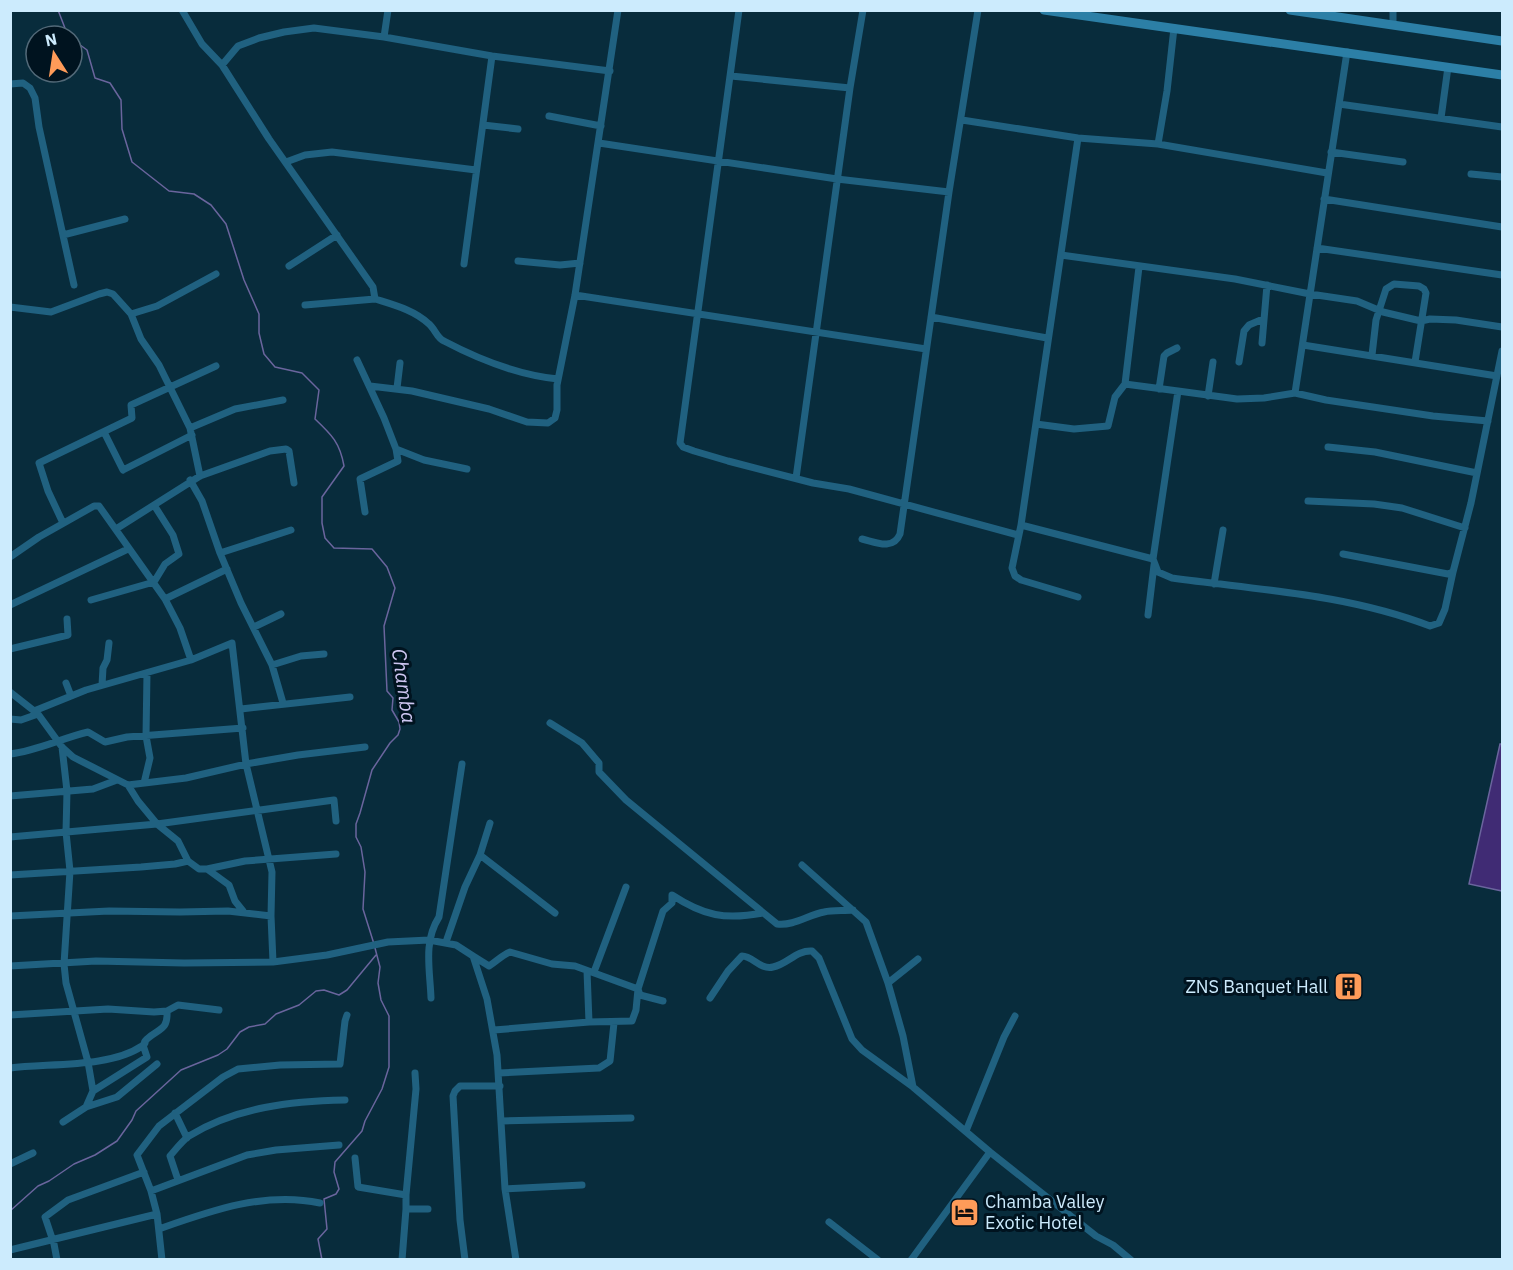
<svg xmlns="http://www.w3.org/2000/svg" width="1513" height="1270" font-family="'IBM Plex Sans',sans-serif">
<rect width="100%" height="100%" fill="#082c3c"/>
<path fill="#402b74" stroke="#6a659d" stroke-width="1.5" d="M1500,744H1502V891L1469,884Z"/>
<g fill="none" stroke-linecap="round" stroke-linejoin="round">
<path stroke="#6a659d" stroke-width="1.5" d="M58,10L68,36
M72,39L87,50L95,78L110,83L121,100L122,129L132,162L169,191L194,194L211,205L226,224L244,280L259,314V333L264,354L275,367L302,373L319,390L315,419C332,435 340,443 344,466L322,497V523L325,538L334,548L372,549L387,567L395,588L384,626L387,691L393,698L392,710L399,722L400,729L398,735L390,743L372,770L360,813L356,824V837L361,847L365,872L363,909L374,944
M10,1211L38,1186L49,1181L74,1164L95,1155L117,1141L132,1120L136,1111L181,1070L218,1055L227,1049L240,1032L249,1027L265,1024L276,1014L299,1005L316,991L324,990L339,995L347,990L376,955
M322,1260L318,1239L327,1229L324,1199L336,1194L339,1189L334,1172L335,1162L362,1131L365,1121L382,1089L389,1067V1016L381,1000L378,983L380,967L375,948"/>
<path stroke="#206180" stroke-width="7" d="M182,10L202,44L222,65L269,139L373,287L375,299L305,305
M739,10L680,443L683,447L694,451L728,461L813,483L849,489L1018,535
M1393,25V10
M384,37L388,10
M222,65L238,46L259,38L284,32L314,28L384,37L492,56L610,71
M731,76L850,88
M10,84L23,83L30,88L35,98L39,127L74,285
M1339,104L1502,127
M549,116L601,126
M1441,118L1448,67
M962,120L1078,138L1158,144L1327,173
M483,125L518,129
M1078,138L1021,525L1012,568L1015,576L1021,580L1078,597
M599,143L837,179L949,192
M1158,144L1167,91L1174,28
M1331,152L1403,162
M286,162L305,155L332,152L476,170
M1471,174L1502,177
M1324,199L1502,227
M63,235L125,219
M1317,248L1502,275
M1061,255L1235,279L1310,294L1357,301L1383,312L1421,321L1430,319L1456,320L1502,327
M518,261L560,265L580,263
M464,264L492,56
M289,266L337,235
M575,295L926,349
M375,299C394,305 414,310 429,324C435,329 437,338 444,341C480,360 518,375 558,379
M10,307L51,312L99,294L107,292L113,294L131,314L141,339L159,365L190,428L200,476
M131,314L157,306L216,274
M931,317L1047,338
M1262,343L1267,285
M1303,345L1497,376
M1372,355L1376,320L1386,289L1394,284L1419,286L1424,289L1426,293L1415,362
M357,360L384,418L396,449L424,460L467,469
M1239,362L1244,331L1249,325L1263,319
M1125,384L1178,391L1153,559L1158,572L1172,578C1259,590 1347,594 1430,626L1439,623L1445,609L1453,572
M370,386L412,391L489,409L527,422L548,423L555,418L557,410V385L575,295L618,10
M397,388L400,363
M1159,389L1164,356L1167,353L1177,348
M1178,391L1237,399L1264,398L1295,393L1326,400L1433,416L1488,421
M1295,393L1347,52
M1208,396L1213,362
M1036,424L1074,429L1108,426L1115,397L1125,384L1139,267
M190,428L235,409L283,400
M104,432L123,470L192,435
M1328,447L1375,452L1477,473
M796,478L850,88L863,10
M190,480L202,501L220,553L241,603L272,665L283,703
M1308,501L1374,504L1402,508L1465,528
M365,512L360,479L398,461L396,449
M63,523L48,491L39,463L132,418L131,405L216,366
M1021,525L1153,559
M116,529L200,476L270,451L286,449L289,451L294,483
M862,539C875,542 893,551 900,534L949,192L978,10
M220,553L291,530
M1343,554L1448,574L1453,572L1471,503L1502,351
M10,557L39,537L94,506H99L165,599L180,628L191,660
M1214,584L1223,530
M165,599L227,569
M91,600L154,582L165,564L179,554L173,535L154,505
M10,605L128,549
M1148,615L1154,565
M254,627L281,614
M10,649L68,635L67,619
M272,665L301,656L324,654
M66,683L71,696
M102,685L103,668L107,660L109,643
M10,692L38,714L62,747L73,757L128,785L186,778L246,764L298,755L365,747
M241,709L350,697
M10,719L21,720L38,714
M550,723L582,743L599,763V772L626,800L777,924C794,926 808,915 824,912C833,910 843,911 853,910
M62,747L67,791L66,832L70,871L64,964L66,983L88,1062L93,1091L86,1107L63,1122
M10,754C37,751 62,738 88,732L105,742L127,737L243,728
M144,783L150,758L146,736L147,673
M128,785L138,801L157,824L178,841L188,861L199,869H207L229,885L235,901L243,911
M10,796L93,789L117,780
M10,837L157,824L334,800L336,821
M480,855L490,823
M802,865L866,922L888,983L903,1036L913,1087L990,1152L1096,1236L1113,1245L1131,1260
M207,869L245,861L336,854
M10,875L141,867L175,864L188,861
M10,916L109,911L180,912L228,911L271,916
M446,942L465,887L480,855L555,913
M473,956L489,966C497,961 502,955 510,952L552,964L575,966L638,989L640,995L663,1001
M273,962L327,955L388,942L429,940L456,945L473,956L487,999L497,1055L505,1189L516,1260
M10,966L96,961L184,963L273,962L271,916L272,872L246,764L232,643L191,660L86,690L34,711
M587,971L589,1022
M594,972L626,887
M888,983L918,959
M431,998C430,970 423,942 439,917L462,764
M710,998L728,971L742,956C753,956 760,970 773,967C788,964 796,950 812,951L819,958L852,1039L862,1050L913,1087
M10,1015L108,1009L154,1012L167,1011L178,1005L219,1010
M494,1030L589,1022L632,1021L636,1010L638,989L663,911L672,903V895C704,916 725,920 763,913
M10,1068C49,1063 110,1068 142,1046C149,1040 141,1045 147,1039C159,1028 168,1031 167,1011
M499,1073L599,1068L610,1061L614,1023
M93,1091L147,1057L143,1045
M86,1107L117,1097L157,1064
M175,1113L187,1138
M502,1121L631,1118
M966,1131L1004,1037L1015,1016
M355,1158L358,1187L406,1195V1209H428
M10,1164L33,1153
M178,1180L170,1156C176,1149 182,1141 189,1136C236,1107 292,1101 345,1100
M505,1189L582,1185
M151,1191L247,1155L276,1150L339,1145
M406,1195L416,1089L415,1073
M829,1222L878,1260
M159,1229C210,1211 265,1191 320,1203
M10,1250L157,1214
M57,1260L54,1244L45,1217L68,1200L144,1172
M162,1260L157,1214L151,1191L137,1155L159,1126L223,1077L238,1069L280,1065L340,1064L345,1021L347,1015
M402,1260L406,1209
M465,1260L460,1220L453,1096L455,1091L460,1086H500
M911,1260L990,1152"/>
<path stroke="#2c7fa6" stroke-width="9" d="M1044,10L1502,75
M1290,10L1502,41"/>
</g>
<defs>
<symbol id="building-square" viewBox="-11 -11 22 22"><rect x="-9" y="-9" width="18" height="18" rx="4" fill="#fe9b59" stroke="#00131f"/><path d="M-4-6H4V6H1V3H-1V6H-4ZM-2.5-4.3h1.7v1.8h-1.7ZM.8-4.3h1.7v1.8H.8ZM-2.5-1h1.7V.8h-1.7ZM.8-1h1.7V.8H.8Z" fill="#111"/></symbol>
<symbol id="hotel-square" viewBox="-11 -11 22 22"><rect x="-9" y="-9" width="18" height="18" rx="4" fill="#fe9b59" stroke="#00131f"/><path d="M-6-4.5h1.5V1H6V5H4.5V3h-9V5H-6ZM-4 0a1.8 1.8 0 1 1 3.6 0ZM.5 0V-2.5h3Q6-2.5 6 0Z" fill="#111"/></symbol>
</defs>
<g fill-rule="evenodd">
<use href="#building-square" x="1332" y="970" width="33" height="33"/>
<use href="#hotel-square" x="948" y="1196" width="33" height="33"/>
</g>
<g text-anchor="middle" stroke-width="6" stroke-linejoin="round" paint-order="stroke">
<g font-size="18" fill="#ccebfd" stroke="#00131f" text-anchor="end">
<text x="1328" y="993">ZNS Banquet Hall</text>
<text x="985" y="1208" text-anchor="start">Chamba Valley<tspan x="985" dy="21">Exotic Hotel</tspan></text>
</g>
<g font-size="20" font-style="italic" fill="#cdc6f1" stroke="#00131f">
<text transform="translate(404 686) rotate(82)" y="7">Chamba</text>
</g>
</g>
<rect width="1513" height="1270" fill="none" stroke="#ccebfd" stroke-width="24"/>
<g transform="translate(54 54) rotate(348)"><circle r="28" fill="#00131f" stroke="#526978" stroke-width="1.5"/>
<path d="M0-4.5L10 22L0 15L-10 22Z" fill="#fe9b59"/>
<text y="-9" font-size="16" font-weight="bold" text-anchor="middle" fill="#ccebfd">N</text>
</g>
</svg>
